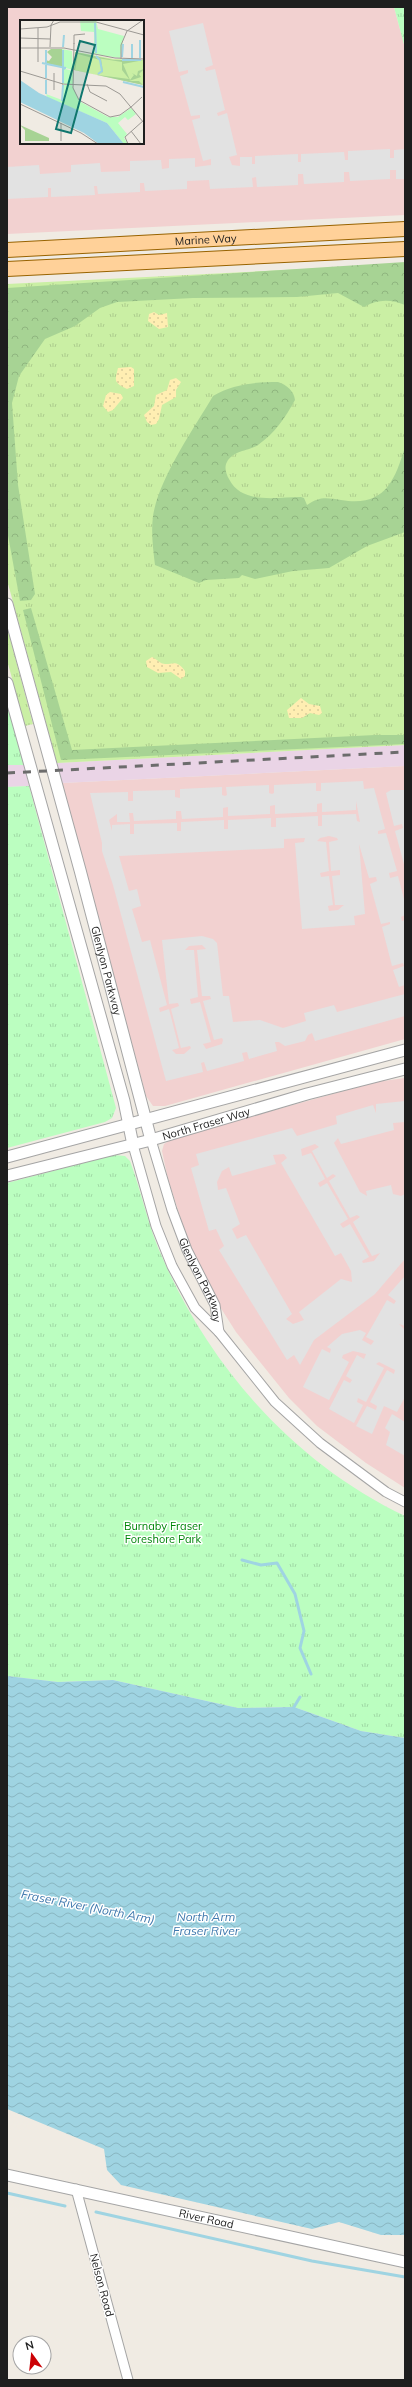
<svg xmlns="http://www.w3.org/2000/svg" width="412" height="2387" font-family="Mulish,sans-serif">
<defs>
<pattern id="grass-tufts" width="24" height="20" patternUnits="userSpaceOnUse"><rect width="24" height="20" fill="#caefa4"/><path d="M3 7l-1-3M5 7V3M7 7l1-3M15 17l-1-3M17 17v-4M19 17l1-3" fill="none" stroke="#adcc8d"/></pattern>
<pattern id="forest-crowns" width="20" height="18" patternUnits="userSpaceOnUse"><rect width="20" height="18" fill="#a7d394"/><path d="M2 6a3 3 0 1 1 6 0M12 15a3 3 0 1 1 6 0" fill="none" stroke="#8fb57f"/></pattern>
<pattern id="sand-dots" width="8" height="8" patternUnits="userSpaceOnUse"><rect width="8" height="8" fill="#ffeeb2"/><path d="M2 2h.1M6 6h.1" fill="none" stroke="#dacc99" stroke-width="1.8" stroke-linecap="round"/></pattern>
<pattern id="park-tufts" width="24" height="20" patternUnits="userSpaceOnUse"><rect width="24" height="20" fill="#bbfec0"/><path d="M3 7l-1-3M5 7V3M7 7l1-3M15 17l-1-3M17 17v-4M19 17l1-3" fill="none" stroke="#a0d9a5"/></pattern>
<pattern id="water-waves" width="16" height="10" patternUnits="userSpaceOnUse"><rect width="16" height="10" fill="#9fd4e2"/><path d="M0 5q4-4 8 0t8 0" fill="none" stroke="#88b6c1"/></pattern>
</defs>
<rect width="100%" height="100%" fill="#f0ebe3"/>
<path fill="#f2d1d0" fill-rule="evenodd" d="M7,7H394L405,48V215L7,234ZM21,21H143V143H21Z
M405,766V1039L165,1106H153L146,1096L62,783Z
M405,1078V1488L366,1463L317,1426L289,1398L236,1332L217,1302L187,1238L168,1179L162,1151L164,1144L174,1138L376,1082Z"/>
<path fill="#ead4e6" d="M405,745V766L62,783L57,763Z
M7,765H24L29,786L7,787Z"/>
<path fill="url(#grass-tufts)" d="M405,264V745L57,763L7,580V284Z
M7,627L33,724L25,726L7,660Z"/>
<path fill="url(#forest-crowns)" d="M405,262V305C391,299 377,299 364,307L338,293L297,297L193,298L117,302L100,308L75,326L45,339L19,376L12,403L18,485L35,594L31,600L20,601L7,530V288Z
M278,382C287,385 294,391 295,400C285,418 275,433 258,445C249,451 233,450 227,462C224,467 226,474 229,479C242,505 277,497 301,497L304,498L307,505C320,496 327,498 341,500C384,507 394,483 405,447V532L367,546L329,568L293,571L255,579L242,575L239,578L206,580L199,583L155,565C153,549 151,532 153,516C159,478 193,430 213,396C233,384 255,382 278,382Z
M31,608L72,750L375,735H405V744L61,760L23,610Z"/>
<path fill="url(#sand-dots)" d="M154,312L159,315L167,313L168,327L159,329L148,321L149,314Z
M131,367L134,369V386L127,389C113,382 115,381 118,368Z
M176,378L181,382L176,390V397L162,405L159,419L156,424L151,425L147,422L144,415L154,406L156,395L167,390L170,380Z
M110,392L121,394L123,398L113,410L108,412L103,406L106,395Z
M152,657C156,659 158,661 161,663C171,667 175,657 185,671V676L181,679L171,672L158,673L147,667L146,661Z
M301,698L309,704L320,706L322,713L319,715L310,713L302,718H289L287,710Z"/>
<path fill="url(#park-tufts)" d="M394,7H405V48Z
M7,704L24,765H7Z
M29,786L116,1108L112,1118L105,1122L7,1148V787Z
M114,1155L125,1156L130,1161C142,1193 148,1227 163,1259C211,1369 296,1464 405,1516V1738L361,1731L294,1707L238,1708L113,1680L58,1682L7,1676V1183Z"/>
<path fill="#e2e2e2" fill-rule="evenodd" d="M203,23L213,65L205,68L206,71L215,69L225,110L217,113L218,116L227,113L237,155L229,157L232,165L240,166V157H252V164H255V156L298,154V162H301V154L344,152L345,160H348V151L390,149V158H394V150L405,149V179H396V170H390V179L350,181L349,172H344V182L304,184L303,174H298V185L257,187L256,177L252,178L253,187L210,189L209,180L187,181V189L145,191L144,183H140V192L98,194L97,186H94L95,195L51,197V188H48V197L7,199V167L39,165L40,174L71,172V165L100,163L101,172L130,171V161L161,160L162,169L169,168V159L195,158V167L211,165V159L203,161L192,120L200,118V115L191,116L180,76L188,73V70L179,72L169,31Z
M363,781L364,789L374,788L385,829L378,831V834L386,833L397,871L389,873L390,878L398,876L405,903V915L401,917L402,921L405,920V985L399,987L393,970L404,966L403,963L392,966L382,927L390,924V922L381,924L370,884L377,881L376,877L369,878L359,844L365,914L354,916L355,925L302,929L295,843L304,842L305,838L284,839V848L119,856L129,891L137,889L141,906L132,909L142,942L150,940L167,1005L159,1008L160,1012L169,1009L179,1048L172,1050L176,1054H184L191,1048L190,1046L181,1048L171,1009L179,1006L178,1003L169,1004L162,940L202,936L213,939L217,943L223,996H229L233,1022L260,1020L283,1028L306,1021L304,1013L334,1005L337,1012L405,994V1016L315,1041L312,1033L308,1035L305,1041L285,1046L279,1042H275L277,1051L249,1059L247,1052L242,1053L244,1061L207,1071L204,1062L201,1063L203,1072L166,1081L113,885L102,851V843L90,793L128,792V801H133V791L175,790V797L180,798V789L222,787V795L225,796L227,795L226,787L269,785V793L272,794L274,793V785L316,783V791H321V783ZM356,801L360,822L357,821L356,814L322,815V826H318V816L276,818V827H271V818L228,820V829H224V820L181,822V831H177V823L134,824V834H130V824L112,825V831L109,820L117,814V822H130L129,813H133L134,821L176,819V811H181L182,819L223,817V808L228,807V816L270,814V806L275,805V814L317,812V804L322,803V812L356,810ZM329,836L337,838L338,840L329,842L331,871L340,870V875L332,876L335,905H344L338,910L329,911L328,906L333,905L329,876L321,877L320,873L329,871L326,842L317,841L320,838ZM202,945L206,949L197,950L202,996H210L211,999L203,1001L214,1040L222,1038L223,1040L222,1044L206,1049L203,1044L211,1042L200,1002L191,1004L190,999L198,997L194,950H185L189,946Z
M391,790H405V868L395,831L403,828L402,824L394,826L386,793Z
M405,1101V1122L393,1123L394,1130L341,1144L338,1138L334,1143L360,1192L367,1196L366,1191L391,1185L393,1194L401,1196L405,1194V1259L375,1294L314,1340L300,1365L294,1355L287,1360L219,1250L224,1246L216,1229L209,1231L191,1168L199,1165L196,1154L292,1128L297,1136L337,1124L336,1116L373,1105L376,1113V1104ZM315,1144L319,1147L312,1151L327,1178L333,1174L336,1176L329,1181L350,1218L357,1215L360,1217L353,1222L372,1256L380,1253L374,1261L363,1263L362,1261L369,1257L350,1224L343,1228L340,1224L348,1219L327,1183L320,1187L318,1183L325,1179L311,1153L302,1156L301,1149ZM284,1154L287,1158L281,1163L335,1256L341,1253L351,1271L352,1282L341,1279L299,1312L304,1320L293,1324L286,1319L292,1314L246,1235L237,1239L232,1229L240,1224L226,1188L218,1190L217,1182L222,1171L229,1167L232,1176L276,1164L273,1155Z
M405,1276V1326L399,1324L405,1330V1397L397,1412L384,1406L372,1434L356,1426L367,1406L376,1410L377,1406L370,1402L387,1370L394,1374L395,1370L379,1362L376,1364L384,1368L366,1402L358,1398L357,1402L363,1405L354,1423L329,1409L344,1380L350,1383L352,1380L346,1376L357,1355L364,1359L366,1354L353,1351L343,1355L342,1358L349,1362L329,1400L303,1387L322,1349L330,1353L331,1349L327,1347L342,1334L360,1330L366,1333L362,1340L371,1345L374,1341L366,1337L387,1300L394,1304L396,1301L388,1295Z
M392,1414L405,1422V1456L386,1445L390,1432L385,1428Z"/>
<path fill="url(#water-waves)" d="M7,1676L58,1682L113,1680L238,1708L294,1707L361,1731L405,1738V2235H381L339,2222L312,2229L121,2185L107,2170L104,2149L7,2109Z"/>
<g fill="none" stroke-linecap="round" stroke-linejoin="round">
<path stroke="#9fd4e2" stroke-width="3" d="M242,1560L261,1565L277,1563L295,1594L304,1631L300,1648L311,1674
M294,1707L300,1697
M7,2193L65,2206
M96,2212L312,2261L405,2277"/>
<defs>
<g id="minor">
<path id="s1" d="M151,1140L172,1210L187,1250L215,1305L219,1332"/>
<path d="M133,1145L156,1226L172,1266L195,1308L219,1332L275,1402L320,1443L386,1492L405,1502"/>
<path d="M76,2189L128,2380"/>
</g>
<g id="tertiary">
<path id="s2" d="M7,604L80,870L151,1140"/>
<path d="M7,683L124,1101L133,1145"/>
<path d="M7,1157L405,1050"/>
<path id="s3" d="M7,1176L151,1140L307,1094L405,1069"/>
<path id="s4" d="M7,2175L405,2262"/>
</g>
<g id="primary">
<path id="s5" d="M7,250L405,229"/>
<path d="M7,269L405,249"/>
</g>
</defs>
<use href="#minor" stroke="#a5a5a5" stroke-width="11"/>
<use href="#tertiary" stroke="#a5a5a5" stroke-width="13"/>
<use href="#primary" stroke="#986300" stroke-width="16"/>
<use href="#minor" stroke="#fff" stroke-width="9"/>
<use href="#tertiary" stroke="#fff" stroke-width="11"/>
<use href="#primary" stroke="#ffd199" stroke-width="14"/>
<path stroke="#6c6c6c" stroke-width="3" stroke-dasharray="8 8" stroke-linecap="butt" d="M7,773L405,752"/>
</g>
<g text-anchor="middle" stroke-width="3" stroke-linejoin="round" paint-order="stroke">
<g font-size="11" fill="#1e1e1e" stroke="#fff">
<text dy="4" stroke="none"><textPath href="#s5" startOffset="199">Marine Way</textPath></text>
<text dy="4" stroke="none"><textPath href="#s2" startOffset="380">Glenlyon Parkway</textPath></text>
<text dy="4" stroke="none"><textPath href="#s3" startOffset="206">North Fraser Way</textPath></text>
<text dy="4" stroke="none"><textPath href="#s1" startOffset="149">Glenlyon Parkway</textPath></text>
<text dy="4" stroke="none"><textPath href="#s4" startOffset="204">River Road</textPath></text>
<text transform="translate(102 2285) rotate(75)" y="4">Nelson Road</text>
</g>
<g font-size="11" fill="#01860a" stroke="#fff">
<text x="163" y="1530">Burnaby Fraser<tspan x="163" dy="13">Foreshore Park</tspan></text>
</g>
<g font-size="12" font-style="italic" fill="#3f79ae" stroke="#fff">
<text transform="translate(88 1907) rotate(11)" y="4">Fraser River (North Arm)</text>
<text x="206" y="1921">North Arm<tspan x="206" dy="14">Fraser River</tspan></text>
</g>
</g>
<g transform="translate(20 20)">
<rect width="124" height="124" fill="#f0ebe3"/>
<path d="M56,32L94,39L124,40V65L54,50Z" fill="#caefa4"/>
<path d="M31,29H42V47L25,43V40L29,41L32,37L27,32ZM55,32L94,40H124L103,44L110,60L114,55L112,53L117,56L118,51L124,49L119,54L121,57L109,61H119L123,65L54,50ZM58,34L80,40L82,53L77,55L55,50ZM77,38L102,42V50L109,59L78,55L83,52L81,39ZM0,105L29,118V121H5V110Z" fill="#a7d394" fill-rule="evenodd"/>
<path d="M60,0H76L78,9L104,16L100,38L74,34V12L61,11ZM42,29L52,31L53,50L42,47ZM42,48L53,51V64H42ZM42,65H52L59,81L88,97H98L111,88L116,94L108,100L105,97L98,103L107,114L104,118L108,124H104L87,103L27,77L26,74L42,80Z" fill="#bbfec0"/>
<path d="M0,60L19,73L87,103L104,124H79L64,113L0,82Z" fill="#9fd4e2"/>
<path fill="none" stroke="#9fd4e2" stroke-width="2" d="M75,3L76,33M120,20V38M112,24V38M43,27L44,15M26,30V43M76,36L80,40L82,51L78,54M102,37L103,24M102,40H121M22,43L46,48M43,48V30M26,58V45M26,60V74M103,62L124,67M43,63V48L45,49M42,81L43,65"/>
<path fill="none" stroke="#9c9994" stroke-width="1" d="M18,8V42M0,9L27,7L40,2H76L124,15M0,18L30,19M54,23L53,68L59,80L90,97L100,95L111,87M54,24V15L65,14M30,27L31,5L34,0M0,28H44L95,38L124,39M101,39V25L107,11L123,0M0,51L43,64M42,64L86,66L100,74L124,103M67,64L70,72L87,81M34,70V53M0,84L61,113L78,124M110,88L122,77M41,103V121M111,111L121,124M108,124L105,117L124,100"/>
<path fill="#0f766e" fill-opacity="0.15" stroke="#0f766e" stroke-width="2" d="M60,21L75,25L51,113L36,109Z"/>
<rect width="124" height="124" fill="none" stroke="#1e1e1e" stroke-width="2"/>
</g>
<rect width="412" height="2387" fill="none" stroke="#1e1e1e" stroke-width="16"/>
<g transform="translate(32 2355) rotate(345)"><circle r="19" fill="#ffffff" stroke="#a5a5a5"/>
<path d="M0-3L7 15L0 10L-7 15Z" fill="#cc0004"/>
<text y="-6" font-size="11" font-weight="bold" text-anchor="middle" fill="#1e1e1e">N</text>
</g>
</svg>
